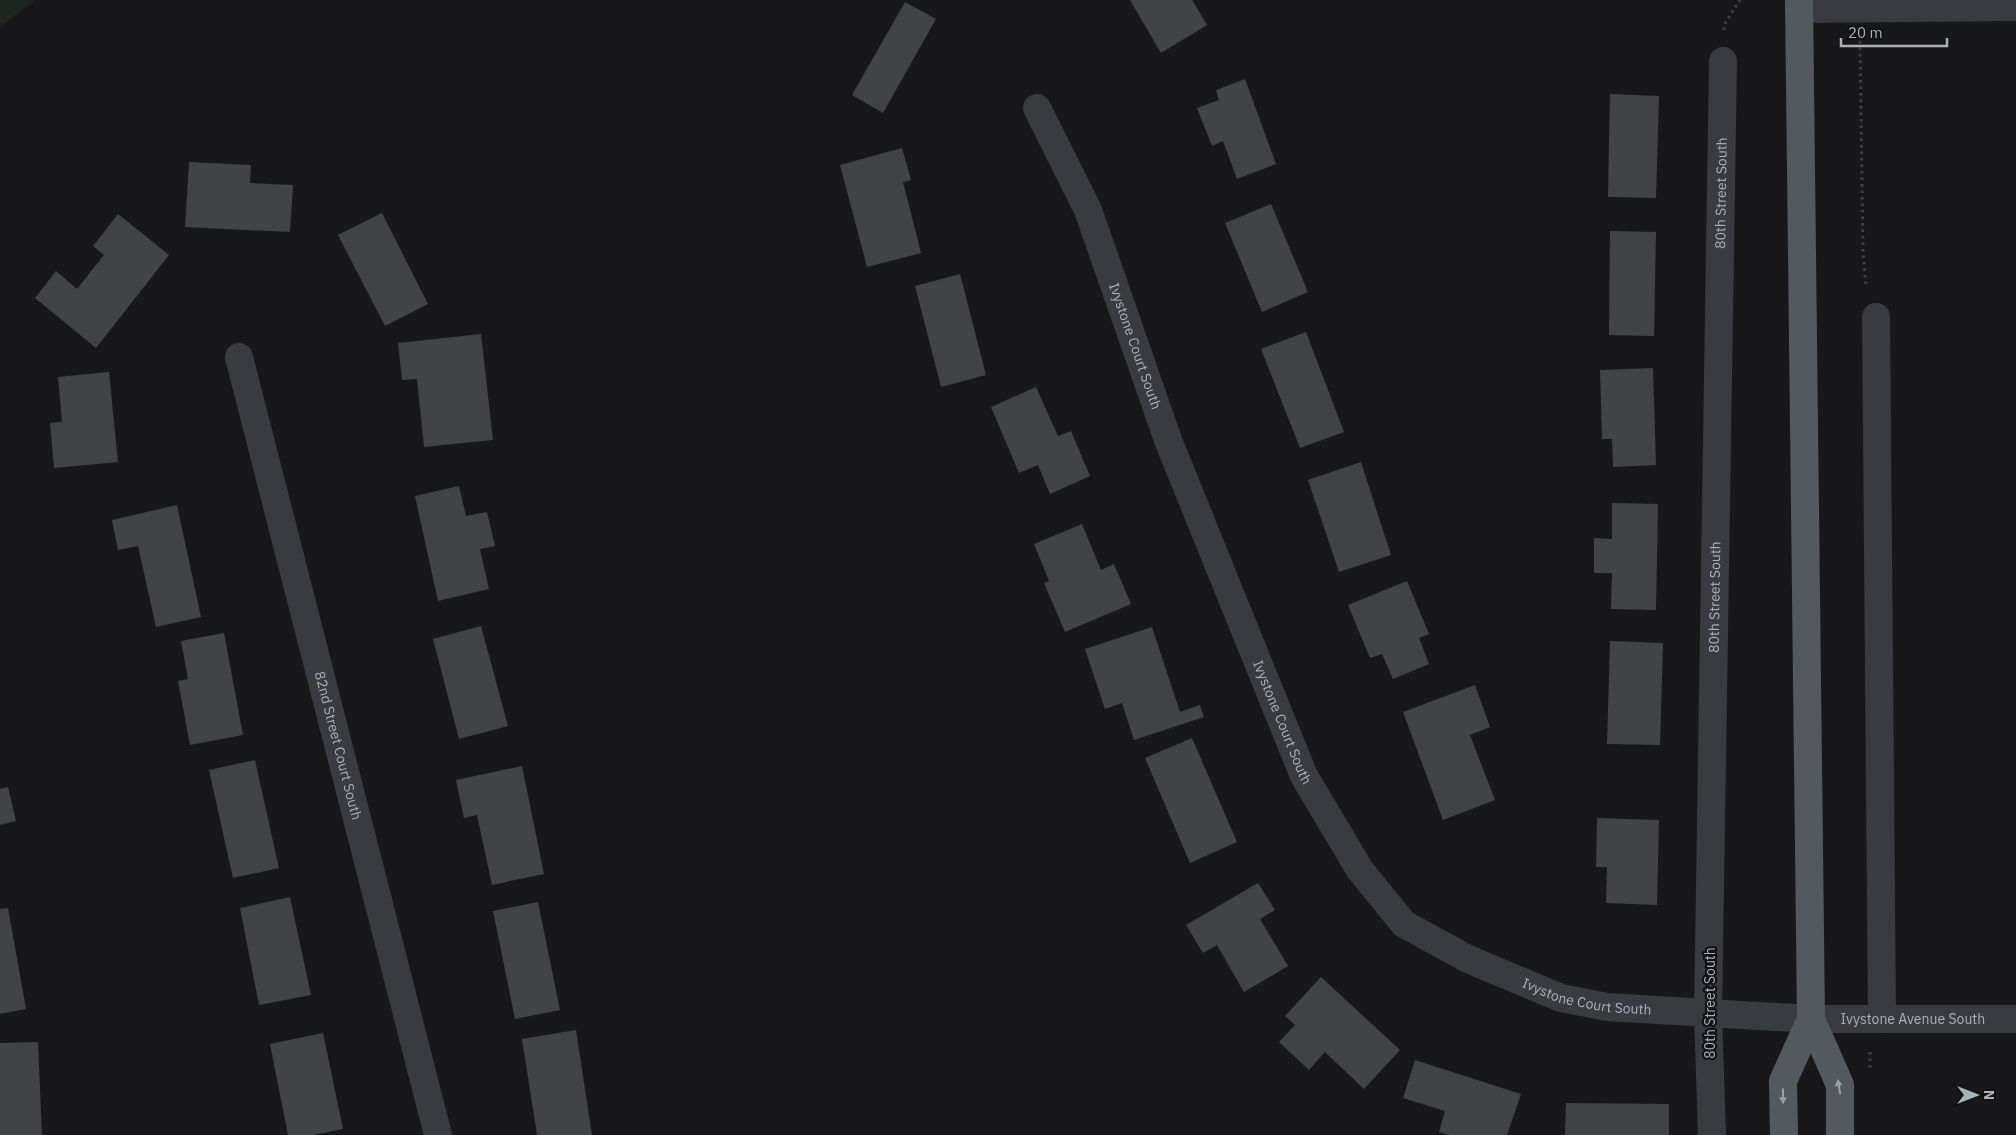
<svg xmlns="http://www.w3.org/2000/svg" width="2016" height="1135" font-family="'IBM Plex Sans',sans-serif">
<rect width="100%" height="100%" fill="#18181a"/>
<path fill="#1d261e" d="M0,0H35L0,27Z"/>
<path fill="#424347" d="M1130,0H1192L1207,25L1161,53Z
M905,2L936,19L883,113L852,95Z
M1245,79L1276,164L1237,179L1223,141L1212,146L1197,108L1219,100L1216,90Z
M1610,94L1659,96L1656,198L1608,197Z
M902,148L911,180L903,182L921,253L867,267L840,165Z
M189,162L251,165L250,183L293,185L290,232L185,227Z
M1271,204L1308,292L1262,312L1225,223Z
M382,213L428,304L385,326L338,235Z
M118,214L169,255L96,348L35,298L56,271L77,289L104,255L93,246Z
M1610,231L1656,232L1654,336L1609,335Z
M960,274L986,375L941,387L915,286Z
M1306,332L1344,432L1300,448L1261,349Z
M481,334L493,440L424,447L417,379L402,380L398,343Z
M1653,368L1656,465L1613,467L1612,439H1602L1600,370Z
M109,372L118,462L54,468L50,423L62,422L58,377Z
M1036,387L1058,436L1071,431L1090,476L1050,494L1038,465L1019,473L991,407Z
M1361,462L1391,555L1339,572L1308,480Z
M459,486L466,516L487,512L495,546L480,549L489,589L438,601L415,496Z
M1612,503L1658,504L1656,610L1611,609L1612,573H1594V538L1612,539Z
M177,505L201,617L156,627L138,546L118,550L112,520Z
M1082,524L1101,570L1114,564L1131,604L1065,632L1044,583L1049,581L1034,544Z
M1407,581L1429,634L1419,638L1429,664L1393,679L1382,654L1370,658L1348,605Z
M481,626L508,726L459,739L433,639Z
M1152,627L1180,712L1200,705L1204,717L1134,740L1122,703L1105,709L1085,649Z
M224,633L243,735L190,745L178,681L188,679L181,641Z
M1610,641L1663,643L1660,745L1607,744Z
M1475,685L1490,727L1470,735L1495,800L1443,820L1403,712Z
M1192,738L1237,842L1190,863L1145,758Z
M255,760L279,868L233,878L209,770Z
M522,766L544,874L492,885L477,815L464,818L456,780Z
M8,787L16,821L0,825V789Z
M1597,818L1659,820L1657,905L1606,903L1607,867H1596Z
M1258,883L1275,910L1260,919L1288,966L1244,992L1217,945L1203,953L1186,925Z
M290,897L311,995L259,1005L240,908Z
M538,902L560,1010L515,1019L493,911Z
M8,908L26,1009L0,1014V909Z
M1321,977L1400,1050L1364,1089L1325,1052L1309,1070L1279,1042L1295,1025L1285,1016Z
M576,1030L592,1135H537L522,1039Z
M323,1033L343,1129L313,1135H288L270,1044Z
M38,1042L42,1135H0V1043Z
M1415,1060L1521,1094L1507,1135H1449L1439,1132L1445,1111L1403,1098Z
M1566,1103L1669,1104V1135H1565Z"/>
<g fill="none" stroke-linecap="round" stroke-linejoin="round">
<path stroke="#3e4247" stroke-width="3" stroke-dasharray="2.5 4" stroke-linecap="butt" d="M1724,30V25L1740,0
M1860,41L1863,252L1866,287
M1870,1052V1070"/>
<g stroke="#393b40" stroke-width="28">
<path d="M1799,9L2016,7"/>
<path id="s1" d="M1037,108L1088,210L1168,440L1304,776L1360,870L1404,924L1468,959L1561,998L1607,1007L1811,1019H2016"/>
<path d="M1876,317L1882,1019"/>
<path id="s2" d="M239,357L438,1135"/>
<path id="s3" d="M1712,1135L1708,1013L1723,61"/>
</g>
<path stroke="#54585f" stroke-width="28" d="M1799,0L1811,1019L1840,1085V1135
M1784,1135L1783,1081L1811,1019"/>
</g>
<defs><path id="oneway-solid" d="M-6-.8H1V-3.2L6.5 0L1 3.2V.8H-6Z" transform="scale(1.25)"/></defs>
<g fill="#989fa9">
<use href="#oneway-solid" transform="translate(1839 1087) rotate(-100)"/>
<use href="#oneway-solid" transform="translate(1783 1096) rotate(90)"/>
</g>
<g text-anchor="middle" stroke-width="4.5" stroke-linejoin="round" paint-order="stroke">
<g font-size="14" fill="#a9b1bb" stroke="#131315">
<text dy="5" stroke="none"><textPath href="#s3" startOffset="942">80th Street South</textPath></text>
<text dy="5" stroke="none"><textPath href="#s1" startOffset="258">Ivystone Court South</textPath></text>
<text dy="5" stroke="none"><textPath href="#s3" startOffset="538">80th Street South</textPath></text>
<text dy="5" stroke="none"><textPath href="#s1" startOffset="662">Ivystone Court South</textPath></text>
<text dy="5" stroke="none"><textPath href="#s2" startOffset="401">82nd Street Court South</textPath></text>
<text dy="5" stroke="none"><textPath href="#s1" startOffset="1098">Ivystone Court South</textPath></text>
<text transform="translate(1710 1003) rotate(-90)" y="5">80th Street South</text>
<text dy="5" stroke="none"><textPath href="#s1" startOffset="1426">Ivystone Avenue South</textPath></text>
</g>
</g>
<g transform="translate(1976 1095) rotate(90)" stroke="#131315" stroke-width="4" paint-order="stroke">
<path d="M0-4L9 19L0 12L-9 19Z" fill="#a9b1bb"/>
<text y="-8" font-size="14" font-weight="bold" text-anchor="middle" fill="#a9b1bb">N</text>
</g>
<path d="M1841 38v8h106v-8" fill="none" stroke="#a9b1bb" stroke-width="2.5"/>
<text x="1848" y="38" font-size="15" fill="#a9b1bb" stroke="#131315" stroke-width="4" paint-order="stroke">20 m</text>
</svg>
